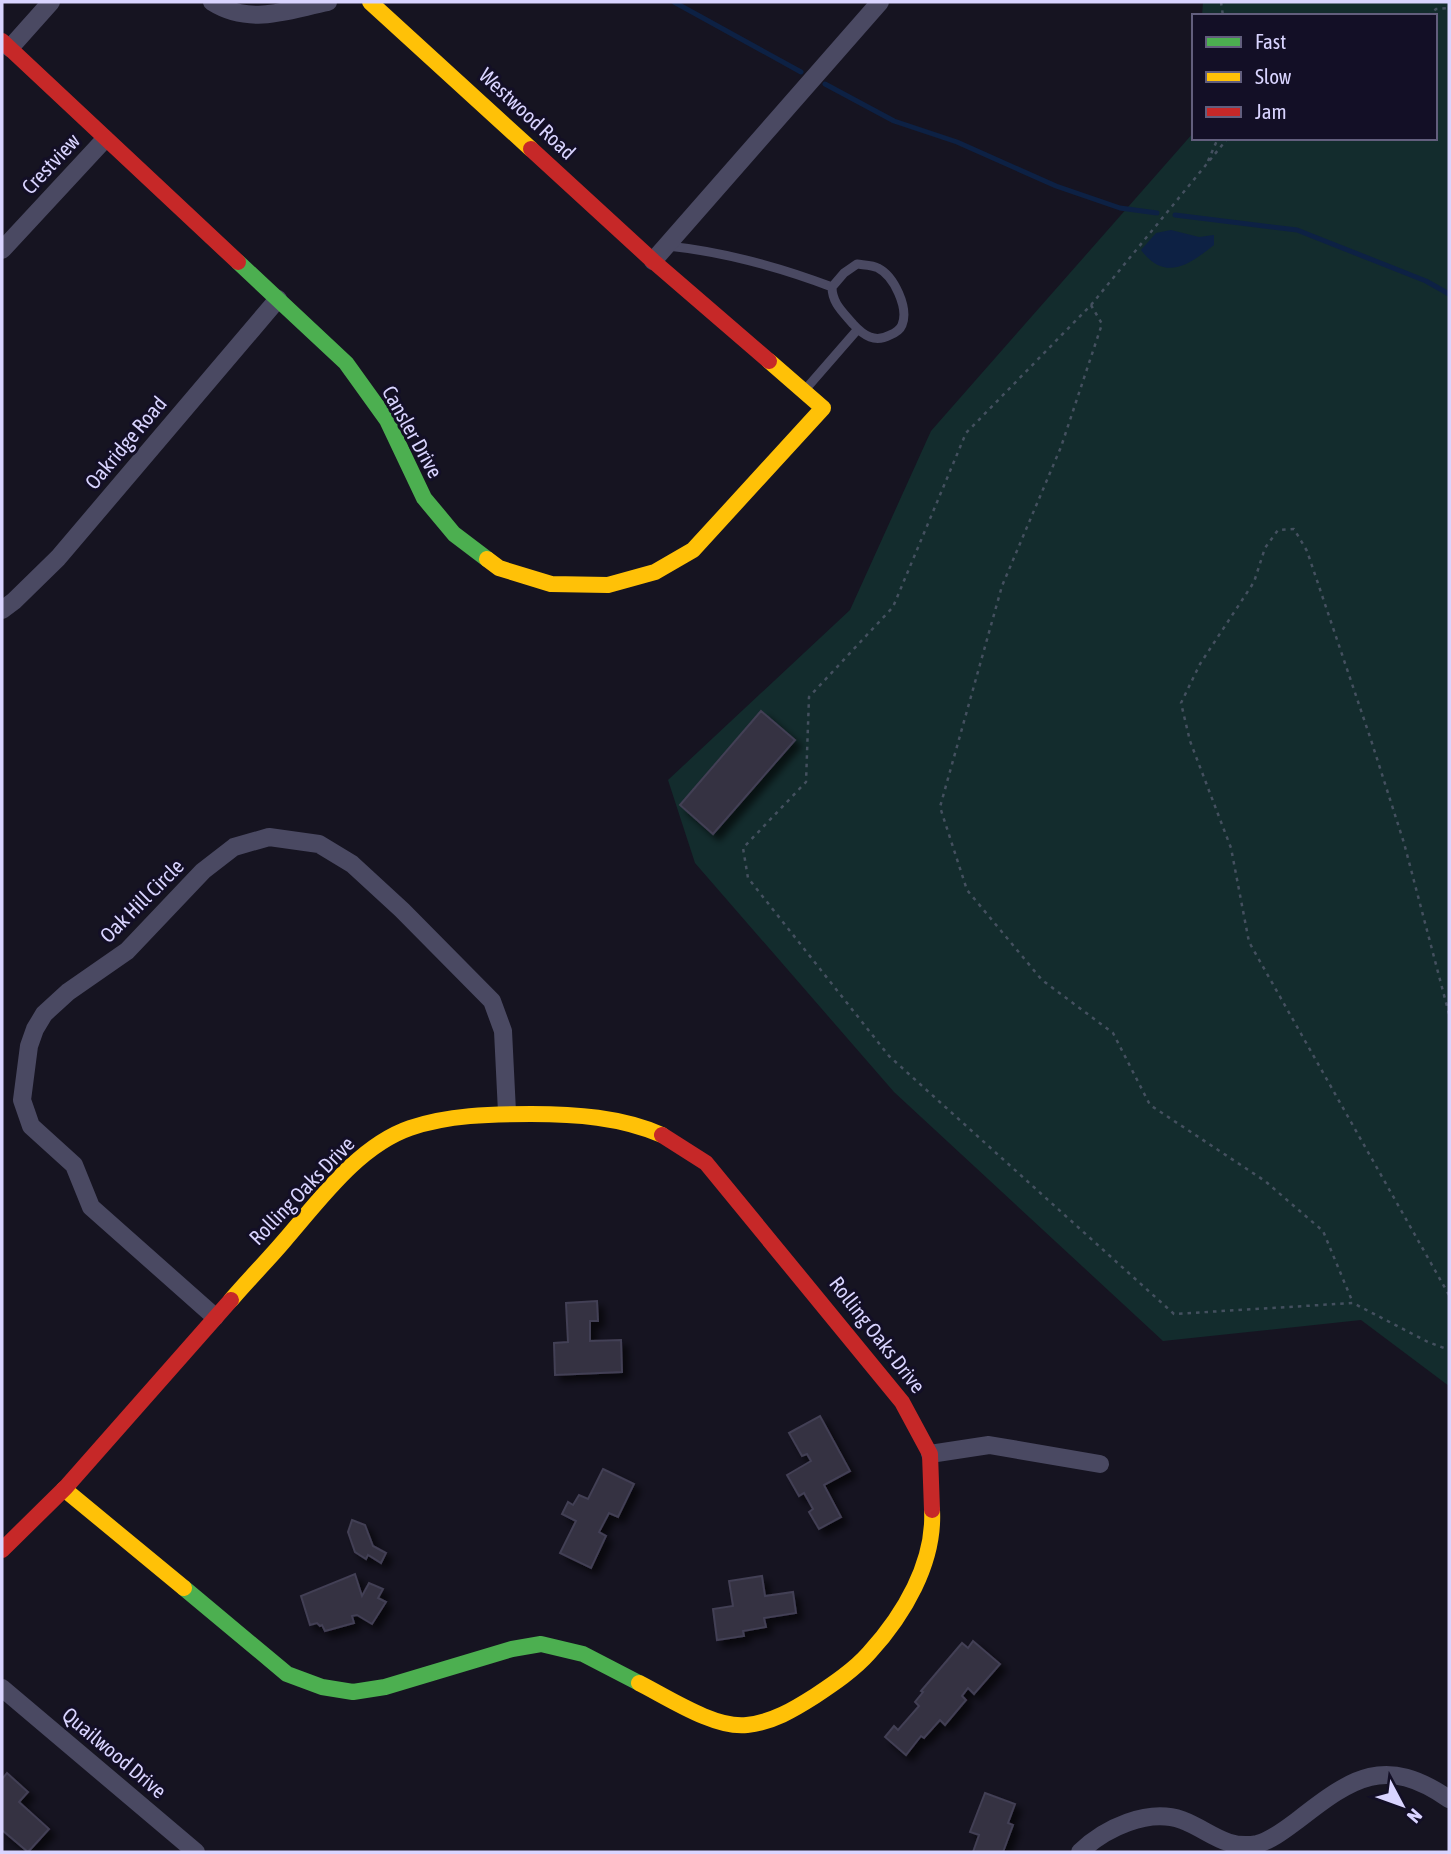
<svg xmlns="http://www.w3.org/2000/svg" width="1451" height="1854" font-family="'Asap Condensed',sans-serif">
<defs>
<filter id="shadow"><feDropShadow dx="6" dy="6" stdDeviation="3.5" flood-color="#0009"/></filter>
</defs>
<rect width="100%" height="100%" fill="#161421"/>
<path fill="#132c2d" d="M1203,2H1449V1386L1361,1320L1163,1341L894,1092L695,863L668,780L850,610L931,431L1194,132V138H1435V16H1202Z"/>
<path fill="#0d2144" d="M1171,230L1199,237L1214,235V245C1189,265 1165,282 1141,250L1156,233Z"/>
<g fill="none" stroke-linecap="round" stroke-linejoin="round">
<path stroke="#0d2144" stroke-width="5" d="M674,2L801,72
M825,84L894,121L957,142L1056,186L1120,208L1157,213
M1175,215L1297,230L1426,281L1449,294"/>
</g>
<path fill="#343243" stroke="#433f54" stroke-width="2" filter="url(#shadow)" d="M761,711L795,740L713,834L680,805Z
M597,1301L598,1321H590V1341L621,1340L622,1372L555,1375L554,1343L568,1342L566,1303Z
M820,1416L850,1471L824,1485L841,1517L819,1529L809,1512L813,1509L804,1493L799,1496L787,1475L811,1461L807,1454L802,1456L789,1433Z
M603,1469L634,1484L618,1517L609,1513L599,1532L606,1536L591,1568L560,1553L576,1521L562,1514L568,1502L573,1505L579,1495L588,1499Z
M352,1520L365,1525L373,1546L386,1553L381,1563L368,1555L366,1559L355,1552L348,1532Z
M355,1574L362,1596L369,1583L383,1589L378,1598L386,1602L372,1624L357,1615L352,1616L354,1623L325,1631L322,1625L320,1626L317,1623L310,1625L301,1596Z
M762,1576L765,1596L793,1592L796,1613L764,1618L766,1627L743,1631L744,1636L717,1640L713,1609L733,1606L729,1581Z
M973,1641L1000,1664L974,1694L968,1688L962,1696L966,1700L945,1725L940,1720L924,1738L921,1736L906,1755L885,1737L894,1726L898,1730L919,1706L915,1702L923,1692L921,1691L962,1643L968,1648Z
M7,1773L28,1792L19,1802L49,1829L28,1852L2,1830V1779Z
M985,1793L1015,1804L1008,1823L1013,1825L1003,1852H973L979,1835L970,1832Z"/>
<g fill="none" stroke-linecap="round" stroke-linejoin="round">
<path stroke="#44505f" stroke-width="2.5" stroke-dasharray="3.5 5" stroke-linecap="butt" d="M1221,2L1223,16
M1428,16L1436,9L1449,8
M1228,138L1091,305L966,433L893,607L809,697L806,782L743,848L748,878L889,1056L1174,1314L1353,1303L1428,1342L1449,1350
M1208,161L1218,138
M1091,305L1102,324L1061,447L1002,586L940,807L967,890L1042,980L1113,1033L1150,1105L1265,1181L1323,1231L1353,1303
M1449,1014L1404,843L1371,740L1307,551L1294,529L1278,530L1265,548L1254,582L1200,664L1181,703L1190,741L1231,848L1249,942L1449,1295"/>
<path stroke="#4a4962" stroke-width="9" d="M668,246C725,252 779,267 832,287L844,273L857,264C864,265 873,265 878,268C894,276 909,308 902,325C900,330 895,333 890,335C875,343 864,336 853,324C843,312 832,303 832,287
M804,391L858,329"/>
<path stroke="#4a4962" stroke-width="18" d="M212,2C250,26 287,10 328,2
M10,48L51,2
M2,250L105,139
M653,261L880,2
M2,610L14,601L58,558L278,299
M215,1317L91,1207L74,1165L31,1126L22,1100L29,1046L35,1029L44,1014L68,992L127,951L203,871L234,847L269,837L319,844L352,864L402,910L492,1001L503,1031L507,1112
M930,1454L989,1445L1100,1464
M2,1688L196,1852
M1080,1852C1105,1828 1148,1808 1182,1820C1209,1830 1225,1850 1257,1844C1271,1841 1287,1828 1298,1820C1353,1777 1385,1755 1449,1799"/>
<path stroke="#4caf50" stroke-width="16" d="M238,262L346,363L387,420L424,498L454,534L487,559
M184,1588L287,1674L322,1687L353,1692L385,1687L512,1649L541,1644L583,1654L639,1683"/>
<path stroke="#ffc107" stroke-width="16" d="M370,2L531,149
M487,559L499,568L551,584L608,585L655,572L693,550L823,408L769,361
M231,1300C248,1280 267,1261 284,1241C319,1201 358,1146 410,1128C448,1115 491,1114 531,1114C575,1114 621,1117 662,1135
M64,1489L184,1588
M639,1683C667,1697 715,1729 747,1725C773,1722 793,1710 815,1696C833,1684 854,1670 869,1653C903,1616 935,1563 932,1510"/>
<path stroke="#c62828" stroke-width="16" d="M2,41L238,262
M531,149L653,261L769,361
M662,1135L706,1163L902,1402L930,1454L932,1510
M2,1550L66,1487L231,1300"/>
</g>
<g text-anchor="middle" stroke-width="6" stroke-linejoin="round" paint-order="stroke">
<g font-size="21" fill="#d9d4ff" stroke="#130f26">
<text transform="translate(527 114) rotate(43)" y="7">Westwood Road</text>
<text transform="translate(51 164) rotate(-47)" y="7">Crestview</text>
<text transform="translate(412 432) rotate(61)" y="7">Cansler Drive</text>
<text transform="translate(126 443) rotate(-50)" y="7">Oakridge Road</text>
<text transform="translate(142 901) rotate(-45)" y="7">Oak Hill Circle</text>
<text transform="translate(302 1191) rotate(-46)" y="7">Rolling Oaks Drive</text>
<text transform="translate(877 1335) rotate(52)" y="7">Rolling Oaks Drive</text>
<text transform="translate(114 1753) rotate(40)" y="7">Quailwood Drive</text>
</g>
</g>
<rect width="1451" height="1854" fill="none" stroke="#d9d4ff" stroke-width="7"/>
<rect x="1192" y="14" width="245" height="126" fill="#130f26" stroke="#625e7d" stroke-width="2"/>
<rect x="1206" y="37" width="35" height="10" fill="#4caf50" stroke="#625e7d" stroke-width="2"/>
<text x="1255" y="49" font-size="21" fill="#d9d4ff">Fast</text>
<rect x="1206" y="72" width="35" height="10" fill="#ffc107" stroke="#625e7d" stroke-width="2"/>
<text x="1255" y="84" font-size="21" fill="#d9d4ff">Slow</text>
<rect x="1206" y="107" width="35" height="10" fill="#c62828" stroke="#625e7d" stroke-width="2"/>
<text x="1255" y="119" font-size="21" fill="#d9d4ff">Jam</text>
<g transform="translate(1402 1805) rotate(131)" stroke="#130f26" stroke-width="5" paint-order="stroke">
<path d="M0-5L12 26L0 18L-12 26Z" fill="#d9d4ff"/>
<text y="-10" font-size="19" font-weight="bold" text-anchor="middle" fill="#d9d4ff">N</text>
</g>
</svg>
